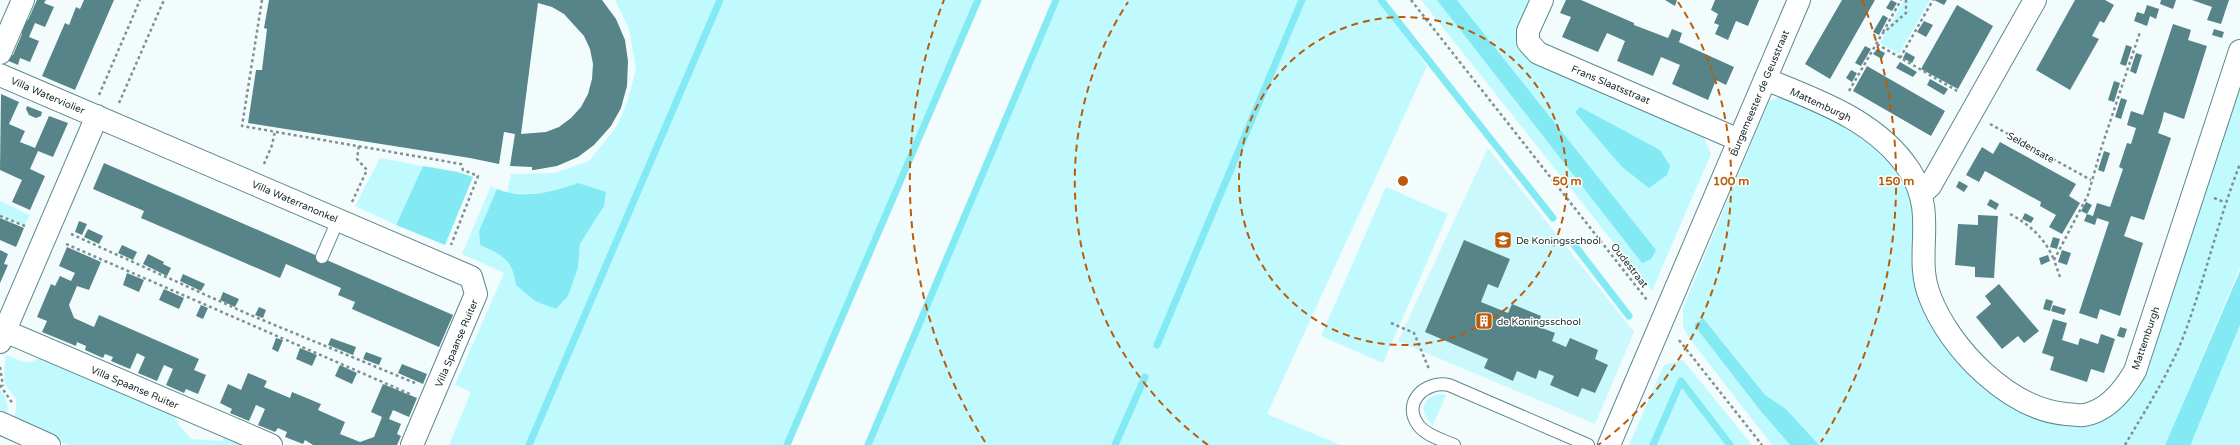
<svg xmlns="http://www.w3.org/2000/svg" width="2240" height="445" font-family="'Varela Round',sans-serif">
<rect width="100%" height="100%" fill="#f3fcfd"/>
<path fill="#caf8fc" d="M1488,148L1634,332L1595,424L1398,341Z"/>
<path fill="#c0f9fe" d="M615,0H976L784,445H449L471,392L455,385L504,273L462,254L491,186L497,189L479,231L480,245L501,254L515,274L556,309L568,296L578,268L580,244L604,206L578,183C551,192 535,196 507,193L511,174L555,173L589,161L617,126L628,100L636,69L629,29Z
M1056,0H1380L1427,66L1267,414L1340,445H864Z
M1421,0H1529L1517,31L1533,62L1704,138L1711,154L1652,291Z
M1904,0H1930L1899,54L1880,43Z
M2240,74V267L2165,445H1819L1786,409L1765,395L1703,318L1694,325L1759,409L1790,445H1772L1687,335L1683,326V308L1769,101L1779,97L1809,106L1839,120L1873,143L1899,170L1914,201L1916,290L1931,325L1947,345L2015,404L2117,407Z
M380,158L423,166L396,225L355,206Z
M1386,187L1448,214L1383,363L1321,336Z
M0,201L30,215L24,226L0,215Z
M2240,325V445H2191L2192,441Z
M6,355C22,360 25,367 41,357L177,416L175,420L191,439L222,441L225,435L248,445H67L13,421L16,411V399L5,384L4,372Z
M1683,360L1752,445H1629L1664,365Z
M0,390C8,398 9,408 6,419L0,416Z
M1438,394L1446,395L1433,425C1420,415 1420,399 1438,394Z"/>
<path fill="#83eaf3" d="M1437,0H1457L1656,250L1651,259L1642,263Z
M1580,107L1660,150L1670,166L1667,175L1649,188L1622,167L1575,112Z
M423,166L458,172L473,177L445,245L396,225Z
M578,183L606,192L604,206L580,244L578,268L568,296L556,309L535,301L516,285C513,261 502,254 480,245L479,231L497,189C525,200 551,192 578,183Z
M2240,271V325L2192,441L2191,445H2165Z
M1703,318L1765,395L1786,409L1819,445H1790L1759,409L1694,325Z"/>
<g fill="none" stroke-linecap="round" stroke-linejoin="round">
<path stroke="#83eaf3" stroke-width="7" d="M1381,0L1553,218
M1572,242L1629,316
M1157,345L1302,0
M529,445L720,0
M787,445L978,0
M868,445L1056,0
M1115,445L1145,377
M1653,445L1681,381L1730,445"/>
</g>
<path fill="#578488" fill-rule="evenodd" d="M37,0H46L44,3L54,7L45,27L35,23L29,37L39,41L30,62L20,58L18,65L4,59L13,55L22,34L20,25L28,20Z
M84,0H114L75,90L42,76L65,23L69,25L76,7L80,9Z
M269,0H602L616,19L625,40L628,61L627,86L621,108L611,126L594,145L578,157L557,166L534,170H532V167L510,166L515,134L504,132L499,164L470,158L248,123L256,70H262L267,29L264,28ZM538,3L552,7L564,14L584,36L590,49L593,64L592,79L588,94L581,107L571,118L559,127L546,132L521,134Z
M1566,0H1581L1634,23V25L1668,38L1672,29L1682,33L1679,42L1734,67L1726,85L1716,80L1708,100L1672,84L1680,65L1661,57L1653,76L1617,61L1625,41L1607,33L1598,52L1562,37L1571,17L1560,13Z
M1665,0H1677L1675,6Z
M1715,0H1759L1748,26L1736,21L1728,40L1715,34L1719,25L1714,23L1718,14L1711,10Z
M1842,0H1875L1830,79L1805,64Z
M1891,0L1897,3L1892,11L1886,8Z
M1934,0H1947L1944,5Z
M2075,0H2105L2114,5L2104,23L2100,21L2092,36L2099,39L2070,90L2036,70Z
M2161,0H2176L2173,9L2160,4Z
M2192,0H2229L2221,24L2207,20L2212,7Z
M1957,5L1993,26L1958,89L1921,69Z
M2147,5L2159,9L2156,19L2150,16L2147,26L2134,21L2137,12L2144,14Z
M1883,15L1888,18L1879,35L1873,32Z
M1924,21L1933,25L1926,37L1917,32Z
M2173,24L2191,30L2188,40L2207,46L2184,119L2164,112L2162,121L2158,133L2171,138L2144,220L2131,216L2124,236L2143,243L2120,316L2100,309L2097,319L2079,313L2109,222L2097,218L2095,225L2084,221L2087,214L2081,211L2086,202L2092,205L2087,214L2093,216L2097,203L2110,207L2123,169L2119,167L2127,143L2131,144L2136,128L2127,125L2131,111L2143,115Z
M2214,29L2224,32L2222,38L2212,35Z
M2126,45L2132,47L2126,66L2120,64Z
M1865,46L1871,49L1861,66L1855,63Z
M1877,49L1885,53L1882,59L1873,54Z
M1906,52L1915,57L1912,63L1903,58Z
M2136,53L2142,55L2136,74L2130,71Z
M1900,62L1917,72L1913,77L1896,68Z
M1867,66L1945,111L1931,136L1853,91Z
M1851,70L1857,73L1852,82L1846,78Z
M1930,79L1948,89L1944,95L1927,85Z
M2114,81L2120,83L2114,102L2108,100Z
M1,94L19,102L9,124L25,131L20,142L35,148L49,116L68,123L53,157L38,151L30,169L45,176L30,210L12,202L22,180L0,170Z
M2121,98L2127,100L2121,119L2115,117Z
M27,106L42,112L41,116L36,118L29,115L26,109Z
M2000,142L2076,184L2069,196L2080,203L2062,234L2049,227L2056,215L2040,206L2041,202L1985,171L1979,182L1966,175L1982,147L1993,154Z
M2104,151L2110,153L2104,172L2098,170Z
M104,163L453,315L439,347L352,309L355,302L338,295L341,288L286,264L280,278L141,218L144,211L93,189Z
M1959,181L1968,186L1964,192L1956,187Z
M1990,199L1999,204L1996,210L1987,205Z
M2025,213L2034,218L2031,223L2022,219Z
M1978,215L1998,216L1994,278L1975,277V267L1955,265L1958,224L1978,225Z
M0,218L24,228L16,247L0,240Z
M79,221L87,224L82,235L75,232Z
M88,229L103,236L99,244L84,237Z
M2053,237L2060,239L2057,249L2050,247Z
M1464,240L1510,259L1498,288L1488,284L1481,302L1508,313L1512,304L1541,316L1537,326L1555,333L1552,341L1566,347L1570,338L1598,350L1595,359L1608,365L1595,393L1582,388L1578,397L1550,385L1554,376L1539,370L1536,379L1517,371L1513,381L1484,368L1488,359L1425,332Z
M122,245L137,252L133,260L118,253Z
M67,247L101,262L89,290L77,286L69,305L74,318L94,327L99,315L199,359L194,370L206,375L198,394L186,389L184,393L166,385L173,369L164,365L157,381L138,373L145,357L137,353L130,369L111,361L113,357L105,354L103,358L85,350L86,346L77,342L76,346L42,332L47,321L37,317L51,284L55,286L60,276L71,281L75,273L59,266Z
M0,250L8,254L4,264L8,265L0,283Z
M2062,250L2071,253L2067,265L2058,262Z
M148,254L164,262L163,264L171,268L167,276L143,264Z
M2048,255L2050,261L2041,265L2039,258Z
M127,273L144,280L139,292L123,285Z
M183,274L205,284L201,291L180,281Z
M1999,284L2039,331L2024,343L2018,336L2002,349L1976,317L1991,304L1985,296Z
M164,289L184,298L179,309L159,300Z
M223,292L239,299L235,307L220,300Z
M2046,299L2053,301L2050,311L2043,309Z
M201,305L208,308L203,319L196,316Z
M2053,305L2066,309L2064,315L2051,311Z
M259,307L266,310L263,318L255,315Z
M2053,319L2067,323L2062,340L2078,345L2080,338L2098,344L2101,334L2115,339L2104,373L2091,369L2087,382L2050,370L2054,357L2042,353Z
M2120,327L2127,329L2124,338L2117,336Z
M276,338L283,340L278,352L272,349Z
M331,338L356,347L353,355L328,345Z
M300,348L317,355L312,366L296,359Z
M366,352L382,358L379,365L363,359Z
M402,364L427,374L423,384L398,373Z
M340,365L357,373L352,384L335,376Z
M248,373L267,381L264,387L290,398L292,392L321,404L318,410L345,422L340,434L360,442L374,437L382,417L371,412L383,384L417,398L409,417L393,410L389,419L401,424L397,434L401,436L397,445H313L305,440L303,444L285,437L287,432L278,428L275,432L258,425L265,409L256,405L249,421L230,413L232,409L220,403L228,384L241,390Z"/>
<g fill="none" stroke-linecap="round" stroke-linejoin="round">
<defs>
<path id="lane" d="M322,257L338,220
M1454,445C1443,440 1427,436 1419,426C1401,403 1425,380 1449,385L1588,445"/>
<path id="street" d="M1542,0L1528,31V42L1538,53L1739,140
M0,53L23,0
M0,75L471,277L476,294L412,445
M1765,79C1817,100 1878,121 1910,171C1938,215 1913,255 1930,297C1950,349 2009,409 2066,414C2072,414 2079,416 2084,415C2108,411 2124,390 2135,371L2240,51
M1921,194L1930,186L2035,0
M0,329L271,445
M0,342L97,116
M1609,445L1799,0"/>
<path id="secondary" d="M0,423L49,445"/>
</defs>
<use href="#lane" stroke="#5c898d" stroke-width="14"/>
<use href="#street" stroke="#5c898d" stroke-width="24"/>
<use href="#secondary" stroke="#5c898d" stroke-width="24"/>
<path stroke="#808f90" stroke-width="2.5" stroke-dasharray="3 3" stroke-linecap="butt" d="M262,0L242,126L461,164L463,170L478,176L451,245
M1411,0L1647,300
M1883,32L1901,0
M1877,44L1959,92
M1900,58L1933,0
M1849,91L1882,34L1906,13V0
M99,95L140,0
M119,103L164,0
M1990,124L2091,180
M264,164L272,145L275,131
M2214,198L2224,202
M352,202L367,170L357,159L359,145
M2010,214C2030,225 2045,238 2054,260
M0,216L25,226
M71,234L248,314L415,383
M66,244L410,394
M2060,277L2054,260L2088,195L2101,149L2140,32
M1391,323L1414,333L1429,369
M1679,340L1762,445
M0,367L3,386
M0,385L13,404
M2125,445C2147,407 2168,376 2184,335C2205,279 2218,220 2240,164"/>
<use href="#lane" stroke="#fff" stroke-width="12"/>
<use href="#street" stroke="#fff" stroke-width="22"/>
<use href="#secondary" stroke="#fff" stroke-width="22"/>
</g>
<g fill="none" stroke="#ba5d0a" stroke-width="2" stroke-dasharray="7 5">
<circle cx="1403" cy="181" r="164"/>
<path d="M1208 445A328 328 0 0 1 1128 2M1678 2A328 328 0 0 1 1598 445"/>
<path d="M985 442A493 493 0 0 1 944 0M1862 0A493 493 0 0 1 1821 442"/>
</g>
<defs>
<symbol id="school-square" viewBox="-11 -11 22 22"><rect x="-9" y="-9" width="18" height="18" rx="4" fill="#ba5d0a" stroke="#fff"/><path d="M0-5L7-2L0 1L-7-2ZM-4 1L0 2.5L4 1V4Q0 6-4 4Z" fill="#fff"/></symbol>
<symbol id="building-square" viewBox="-11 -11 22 22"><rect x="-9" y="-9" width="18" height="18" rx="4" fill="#ba5d0a" stroke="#fff"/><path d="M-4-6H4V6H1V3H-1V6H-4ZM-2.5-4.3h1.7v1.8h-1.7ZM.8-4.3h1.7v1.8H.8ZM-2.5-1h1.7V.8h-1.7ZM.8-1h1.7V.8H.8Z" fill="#fff"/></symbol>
</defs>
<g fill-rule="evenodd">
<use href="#school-square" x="1493" y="230" width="20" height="20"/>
<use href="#building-square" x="1474" y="311" width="20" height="20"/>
</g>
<g text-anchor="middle" stroke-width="3" stroke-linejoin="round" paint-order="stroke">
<g font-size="10" fill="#16292a" stroke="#fff">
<text transform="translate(1611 84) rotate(23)" y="4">Frans Slaatsstraat</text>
<text transform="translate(1759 93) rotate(-67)" y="4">Burgemeester de Geusstraat</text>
<text transform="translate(48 95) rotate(23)" y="4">Villa Waterviolier</text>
<text transform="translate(1821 104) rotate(25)" y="4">Mattemburgh</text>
<text transform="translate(2031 147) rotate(29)" y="4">Seldensate</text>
<text transform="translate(295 201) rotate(23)" y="4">Villa Waterranonkel</text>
<text transform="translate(1630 265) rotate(52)" y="4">Oudestraat</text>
<text transform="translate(2145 338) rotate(-71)" y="4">Mattemburgh</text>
<text transform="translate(456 343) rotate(-67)" y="4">Villa Spaanse Ruiter</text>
<text transform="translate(135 387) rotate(23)" y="4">Villa Spaanse Ruiter</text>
</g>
<g font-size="10" fill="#16292a" stroke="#fff" text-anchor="start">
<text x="1516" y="244">De Koningsschool</text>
<text x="1497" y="325">de Koningsschool</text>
</g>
</g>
<circle cx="1403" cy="181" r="6" fill="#ba5d0a" stroke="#fff" stroke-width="2"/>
<g font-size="12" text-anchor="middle" font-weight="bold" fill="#ba5d0a" stroke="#fff" stroke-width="3" stroke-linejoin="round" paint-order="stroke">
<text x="1567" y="185">50 m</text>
<text x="1731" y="185">100 m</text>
<text x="1896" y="185">150 m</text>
</g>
</svg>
